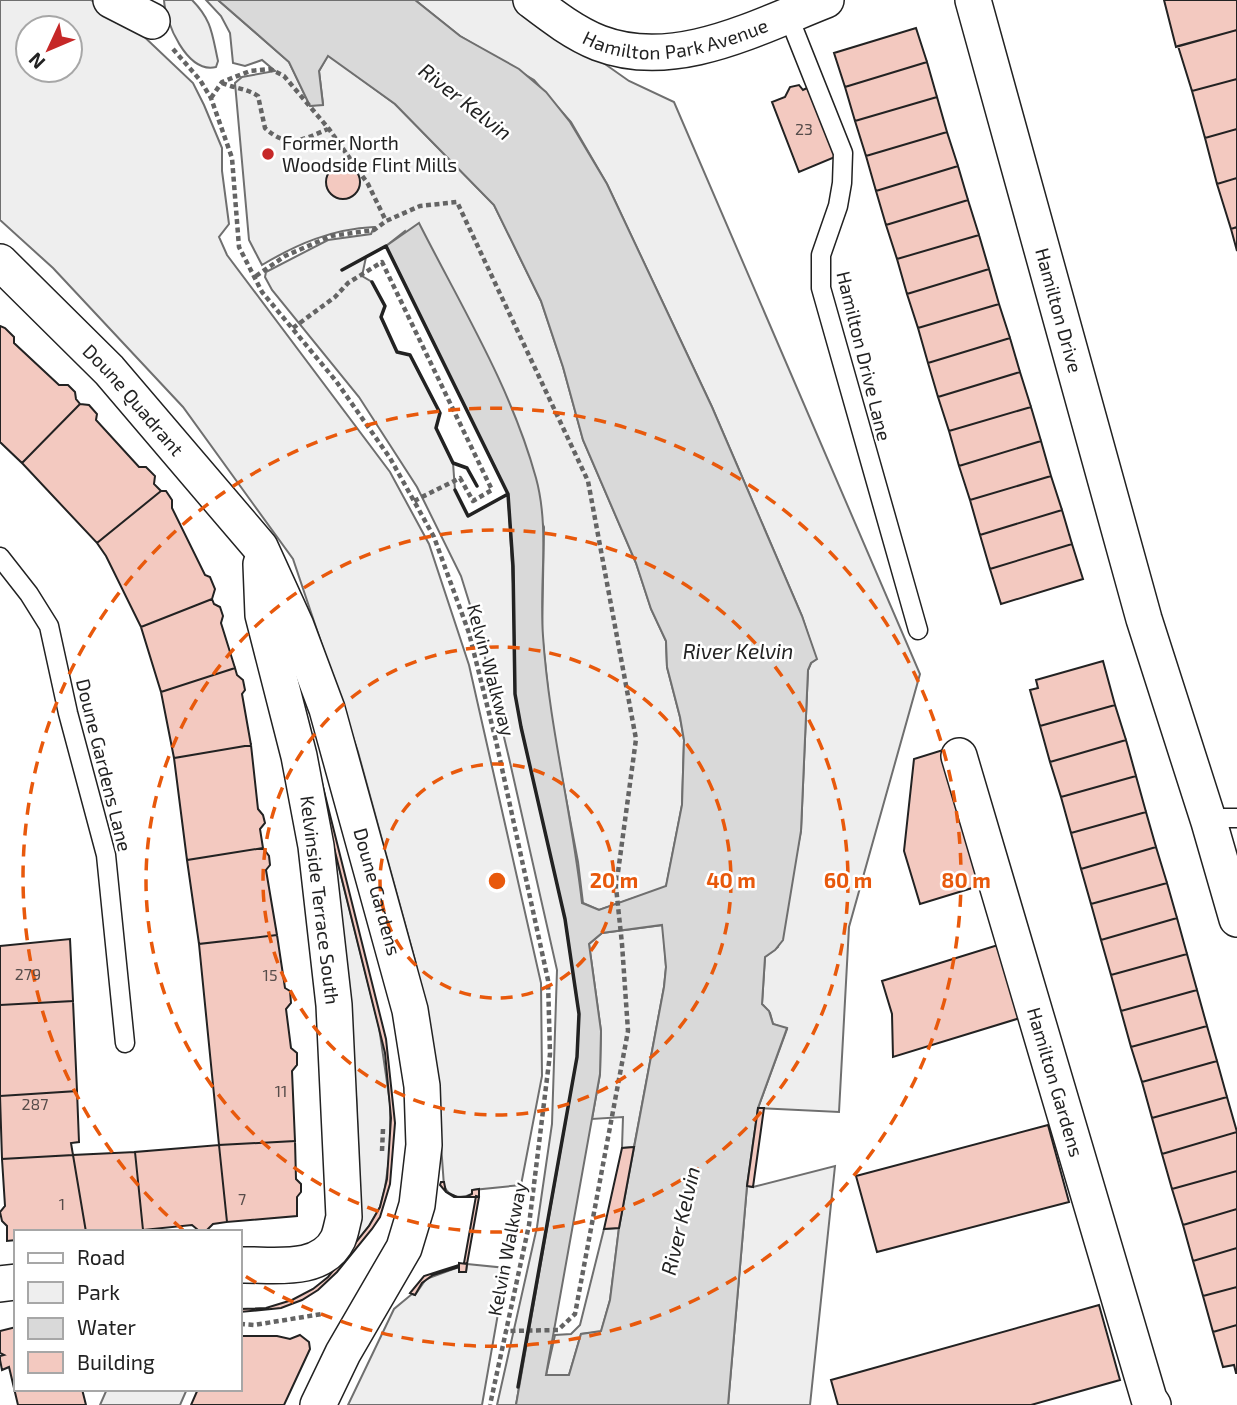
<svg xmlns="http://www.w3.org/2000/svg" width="1237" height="1405" font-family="'Exo 2',sans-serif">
<rect width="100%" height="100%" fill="#fff"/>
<path fill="#eee" stroke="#6f6f6f" stroke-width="2" fill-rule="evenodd" d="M0,0H91L119,15L136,29L193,83L204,105L222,148V171L229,224L219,237L227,255L390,472L429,544L469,665L541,983L542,1076L521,1185L473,1190L472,1194C462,1199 449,1198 444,1186L435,1061L415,960L358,752L293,559L183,407L53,268L0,220ZM28,28H70V70H28Z
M164,0H192C212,20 212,34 218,61L216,67C187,74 165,22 164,0Z
M206,0H218L289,62L310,106L323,104L319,71L328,55L395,104L494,205L541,301L563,367L583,440L636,563L651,609L666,641L667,667L680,717L684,740L682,805L666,887L599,910L583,903L578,862L551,719L542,633L544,527L405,231L386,246L366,257L362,276L372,282L385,306L381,318L397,352L410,355L440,413L436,428L453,463L455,490L468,516L508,494L521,727L565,919L579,1014L577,1057L516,1405H497L537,1227L552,1124L557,970L509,758L480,637L461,576L417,487L359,397L272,290L265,277L266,272L328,240L371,234L374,227C332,229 297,244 262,265L249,240L235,83L242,77L275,71L262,60L245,66L233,63L230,33L221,16Z
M415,0H514L629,81L674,102L920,674L849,927L839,1112L758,1108L787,1029L773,1024L770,1013L762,1004L765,957L778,947L801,831L808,670L811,663L816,659L802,616L712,407L607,184L571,122L534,80L460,36Z
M325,812L379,1027L390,1103V1152L385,1188L380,1207L369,1226L351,1249L359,1165L356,1095L335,939Z
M663,925L666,967L664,987L634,1147L622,1148L623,1117L592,1119L600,1074L601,1031L589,944L602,933Z
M835,1166L810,1405H728L747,1186L753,1187Z
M619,1228L610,1300L601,1332L581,1334L569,1375H546L555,1335L571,1334L580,1325L604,1229Z
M467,1264L506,1268L482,1405H348L394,1309L412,1294L415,1295L426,1279L459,1267V1272H466Z
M107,1389H187L180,1405H100Z"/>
<path fill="#d9d9d9" stroke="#6f6f6f" stroke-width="2" fill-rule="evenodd" d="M218,0H415L460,36L519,69L546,92L570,122L607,184L712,407L802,616L817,659L811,663L808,670L801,831L783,940L775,950L765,957L762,1004L769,1011L773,1024L787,1028L758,1108L747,1186L728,1405H516L577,1057L579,1014L565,919L521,727L515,694L513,567L508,494L386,246L419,223C461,306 511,387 536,478C550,529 539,583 543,636C549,726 572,813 582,903L599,910L666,886L682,805L684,740L680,717L667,667L666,641L651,609L636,563L583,440L563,367L541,301L494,205L395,104L328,56L319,71L323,105L310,106L289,62ZM662,925L666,967L664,987L619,1228L610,1300L601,1331L581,1334L569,1375H546L600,1074L601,1031L589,944L602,933Z"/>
<path fill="#f3c9c0" stroke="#222" stroke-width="2" d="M1164,0H1237V30L1176,47Z
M916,28L927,62L845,87L834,53Z
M1237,30V79L1192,91L1178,46Z
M927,62L937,97L855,121L845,87Z
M1237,79V129L1205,138L1192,91Z
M799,85L803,90L809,87L835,157L799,172L772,102L785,97L790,87Z
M937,97L947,132L866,156L855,121Z
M1237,129V178L1217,184L1205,138Z
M947,132L958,166L876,191L866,156Z
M326 182a17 17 0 1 1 34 0a17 17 0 1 1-34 0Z
M958,166L968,200L886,225L876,191Z
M1237,178V227L1231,229L1217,184Z
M968,200L979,235L897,259L886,225Z
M1237,227V251L1231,229Z
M979,235L989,269L907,294L897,259Z
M989,269L999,304L918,328L907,294Z
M999,304L1010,338L928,363L918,328Z
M0,326L5,328L14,337V343L59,385H68L75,392L76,399L80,404L22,463L0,442Z
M1010,338L1020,372L938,397L928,363Z
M1020,372L1031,407L949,431L938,397Z
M80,404L89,405L97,414L96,420L139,467H146L155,476L154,484L161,491L97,543L22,463Z
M1031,407L1041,441L959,466L949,431Z
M1041,441L1051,476L970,500L959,466Z
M1051,476L1062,510L980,535L970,500Z
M161,491H166L172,500V508L205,575L210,577L215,589L212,599L141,627L106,556L97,543Z
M1062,510L1072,544L990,569L980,535Z
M1072,544L1083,579L1001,604L990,569Z
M212,599L214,604L220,607L223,616L221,623L235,668L161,692L141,627Z
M1103,661L1115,705L1040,726L1030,690L1038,688L1036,680Z
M235,668L237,675L243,680L245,690L242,694L251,745L174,758L161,692Z
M1115,705L1126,740L1050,762L1040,726Z
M1126,740L1136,776L1061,797L1050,762Z
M251,745L258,809L263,815L265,823L260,829L263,848L187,860L174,758Z
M313,747L386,1039L395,1123L390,1184L380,1217L372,1229L337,1272L318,1290L302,1300L281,1308L240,1312V1309L266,1308L292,1300L313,1289L328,1277L369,1226L380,1207L387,1179L391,1118L385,1053L315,771Z
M943,750L982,885L920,904L904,851L914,759Z
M1136,776L1146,812L1071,833L1061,797Z
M1146,812L1156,847L1081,869L1071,833Z
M1156,847L1167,883L1091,904L1081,869Z
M263,848L269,856L270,865L266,870L277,935L199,944L187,860Z
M1167,883L1177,918L1101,940L1091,904Z
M1177,918L1187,954L1111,975L1101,940Z
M277,935L285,988L290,991L291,1003L286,1009L291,1048L297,1053V1065L292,1071L295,1141L219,1145L199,944Z
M70,939L73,1001L0,1005V946Z
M998,945L1020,1018L893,1057L892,1014L882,981Z
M1187,954L1197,990L1121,1011L1111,975Z
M1197,990L1207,1026L1131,1047L1121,1011Z
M73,1001L77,1091L0,1096V1005Z
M1207,1026L1217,1061L1142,1082L1131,1047Z
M1217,1061L1227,1097L1152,1118L1142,1082Z
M77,1091L79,1142L71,1143L73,1155L2,1159L0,1096Z
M1227,1097L1237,1132L1162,1154L1152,1118Z
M758,1108H764L753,1187L747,1186Z
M1048,1125L1069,1202L877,1252L856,1176Z
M1237,1132V1171L1172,1189L1162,1154Z
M295,1141L296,1179L301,1184V1192L297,1197V1216L227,1222L219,1145Z
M219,1145L227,1222L213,1224L207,1230H198L192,1225L143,1230L135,1152Z
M634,1147L619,1228L604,1229L622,1148Z
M135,1152L143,1230L86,1232L73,1155Z
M73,1155L86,1232H16V1240L7,1241V1226L2,1221L0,1212L5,1206L2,1159Z
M1237,1171V1209L1183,1225L1172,1189Z
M441,1182H444L446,1192L457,1197H466L472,1194V1190L479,1189V1197H454L446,1192L440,1185Z
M476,1196L479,1197L467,1264L464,1263Z
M1237,1209V1248L1193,1261L1183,1225Z
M1237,1248V1287L1203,1296L1193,1261Z
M459,1263L467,1264L466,1272H459V1267L433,1275L422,1283L415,1295L410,1293L424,1276L459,1265Z
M1237,1287V1325L1213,1332L1203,1296Z
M1099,1305L1120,1380L1031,1405H838L831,1380Z
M1237,1325V1373H1236L1234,1365L1223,1367L1213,1332Z
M16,1327V1389H82L86,1405H18L9,1367L2,1370L0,1360V1356L4,1355L0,1353V1331Z
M300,1335L309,1342L310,1349L284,1405H191L198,1389H240V1336H277L290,1339Z"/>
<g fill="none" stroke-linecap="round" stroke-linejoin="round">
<defs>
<path id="lane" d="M788,15L843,153L842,183L838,206L821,255V288L918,630
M0,557L29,594L49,626L68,713L106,855L125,1043
M1209,822L1224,818H1237"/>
<g id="street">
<path d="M111,0L152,21"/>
<path id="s1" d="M531,0C552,16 574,33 599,43C675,72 757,27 826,0"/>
<path id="s2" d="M973,0L1144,619L1209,822L1237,919"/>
<path id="s3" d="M0,262L109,370L260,547L296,626L327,709L410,1010L422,1086L424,1145L417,1205L404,1248L343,1353L318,1405"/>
<path id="s4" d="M959,756L1149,1399L1153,1405"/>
<path d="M240,1265C272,1264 321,1274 338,1239C341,1232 342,1224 344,1217L334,1005L316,846L299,756L263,615L261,564"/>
<path d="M0,1284L16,1282"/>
</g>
</defs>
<use href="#lane" stroke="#222" stroke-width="21"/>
<use href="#street" stroke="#222" stroke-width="38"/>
<path stroke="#646464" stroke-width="4.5" stroke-dasharray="5 3.5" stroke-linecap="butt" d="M173,49L200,80L211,98L232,158L239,247L262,292L336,381L390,458L434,537L469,633L496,741L548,980L550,1054L529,1225L490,1405
M222,83C234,88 248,89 258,96L265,128C288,149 302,140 328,129
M211,98L222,82L250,71L270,69L284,76L329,129L368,184L386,221
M256,276L285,256L331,236L374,230L386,221L420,206L457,202L588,481L636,739L616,887L622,944L628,1031L575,1314L558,1330L505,1331
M293,328L335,297L348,283L382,262L492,490L473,501L460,478L414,501
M382,1151L383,1129
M240,1324L254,1325L322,1314"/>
<use href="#lane" stroke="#fff" stroke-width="18"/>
<use href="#street" stroke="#fff" stroke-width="35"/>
<path stroke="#222" stroke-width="3.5" d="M342,270L386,246L508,494L468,516L455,490
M372,282L385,306L381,317L397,352L410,355L440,413L436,428L453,463L467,468L477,486
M508,494L513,566L515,694L521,727L565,919L579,1014L577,1057L518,1387"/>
</g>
<g fill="none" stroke="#e8590c" stroke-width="3.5" stroke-dasharray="12 9">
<circle cx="497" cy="881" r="117"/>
<circle cx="497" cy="881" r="234"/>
<circle cx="497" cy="881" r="351"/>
<path d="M183 1230A469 469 0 1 1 242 1274"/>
</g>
<circle fill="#c62828" stroke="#fff" stroke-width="2.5" cx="268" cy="154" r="7"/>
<g text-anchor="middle" stroke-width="5" stroke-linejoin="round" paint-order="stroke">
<g font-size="16" fill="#564c4a">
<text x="804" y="135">23</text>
<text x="28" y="980">279</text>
<text x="270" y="981">15</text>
<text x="281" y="1097">11</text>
<text x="35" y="1110">287</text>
<text x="242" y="1205">7</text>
<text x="62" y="1210">1</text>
</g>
<g font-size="19" fill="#222" stroke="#fff">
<text dy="7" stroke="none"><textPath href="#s1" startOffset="159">Hamilton Park Avenue</textPath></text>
<text dy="7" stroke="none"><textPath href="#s2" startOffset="322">Hamilton Drive</textPath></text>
<text transform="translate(864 356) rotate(76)" y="7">Hamilton Drive Lane</text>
<text dy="7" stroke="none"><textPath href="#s3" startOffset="192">Doune Quadrant</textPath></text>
<text transform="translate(491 670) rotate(75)" y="7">Kelvin Walkway</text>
<text transform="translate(104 765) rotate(76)" y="7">Doune Gardens Lane</text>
<text dy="7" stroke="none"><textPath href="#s3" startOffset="751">Doune Gardens</textPath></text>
<text transform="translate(320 900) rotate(83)" y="7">Kelvinside Terrace South</text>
<text dy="7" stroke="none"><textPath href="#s4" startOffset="340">Hamilton Gardens</textPath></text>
<text transform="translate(507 1249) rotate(-79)" y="7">Kelvin Walkway</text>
</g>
<g font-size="19" fill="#222" stroke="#fff" text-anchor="start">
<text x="282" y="150">Former North<tspan x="282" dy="22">Woodside Flint Mills</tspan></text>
</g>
<g font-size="21" font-style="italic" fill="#222" stroke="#fff">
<text transform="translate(465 102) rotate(38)" y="7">River Kelvin</text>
<text x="738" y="659">River Kelvin</text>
<text transform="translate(681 1221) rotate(-77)" y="7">River Kelvin</text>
</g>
</g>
<circle cx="497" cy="881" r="10" fill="#e8590c" stroke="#fff" stroke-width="3.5"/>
<g font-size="21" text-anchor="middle" font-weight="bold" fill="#e8590c" stroke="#fff" stroke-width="5" stroke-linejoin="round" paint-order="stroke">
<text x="614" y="888">20 m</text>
<text x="731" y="888">40 m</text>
<text x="848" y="888">60 m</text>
<text x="966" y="888">80 m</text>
</g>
<rect x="14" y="1230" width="228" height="161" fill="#ffffff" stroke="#a7a7a7" stroke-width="2"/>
<rect x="28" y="1253" width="35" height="10" fill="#ffffff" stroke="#a7a7a7" stroke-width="2"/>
<text x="77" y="1265" font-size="21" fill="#222222">Road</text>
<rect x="28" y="1282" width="35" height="21" fill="#eeeeee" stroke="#a7a7a7" stroke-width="2"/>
<text x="77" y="1300" font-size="21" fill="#222222">Park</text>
<rect x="28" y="1318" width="35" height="21" fill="#d9d9d9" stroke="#a7a7a7" stroke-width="2"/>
<text x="77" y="1335" font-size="21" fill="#222222">Water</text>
<rect x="28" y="1352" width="35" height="21" fill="#f3c9c0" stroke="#a7a7a7" stroke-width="2"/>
<text x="77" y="1370" font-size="21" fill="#222222">Building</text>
<g transform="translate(49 49) rotate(226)"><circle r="33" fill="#ffffff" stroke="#a7a7a7" stroke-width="2"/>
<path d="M0-5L12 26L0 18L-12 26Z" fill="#c62828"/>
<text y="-10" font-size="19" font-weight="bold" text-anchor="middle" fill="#222222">N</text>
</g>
</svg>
